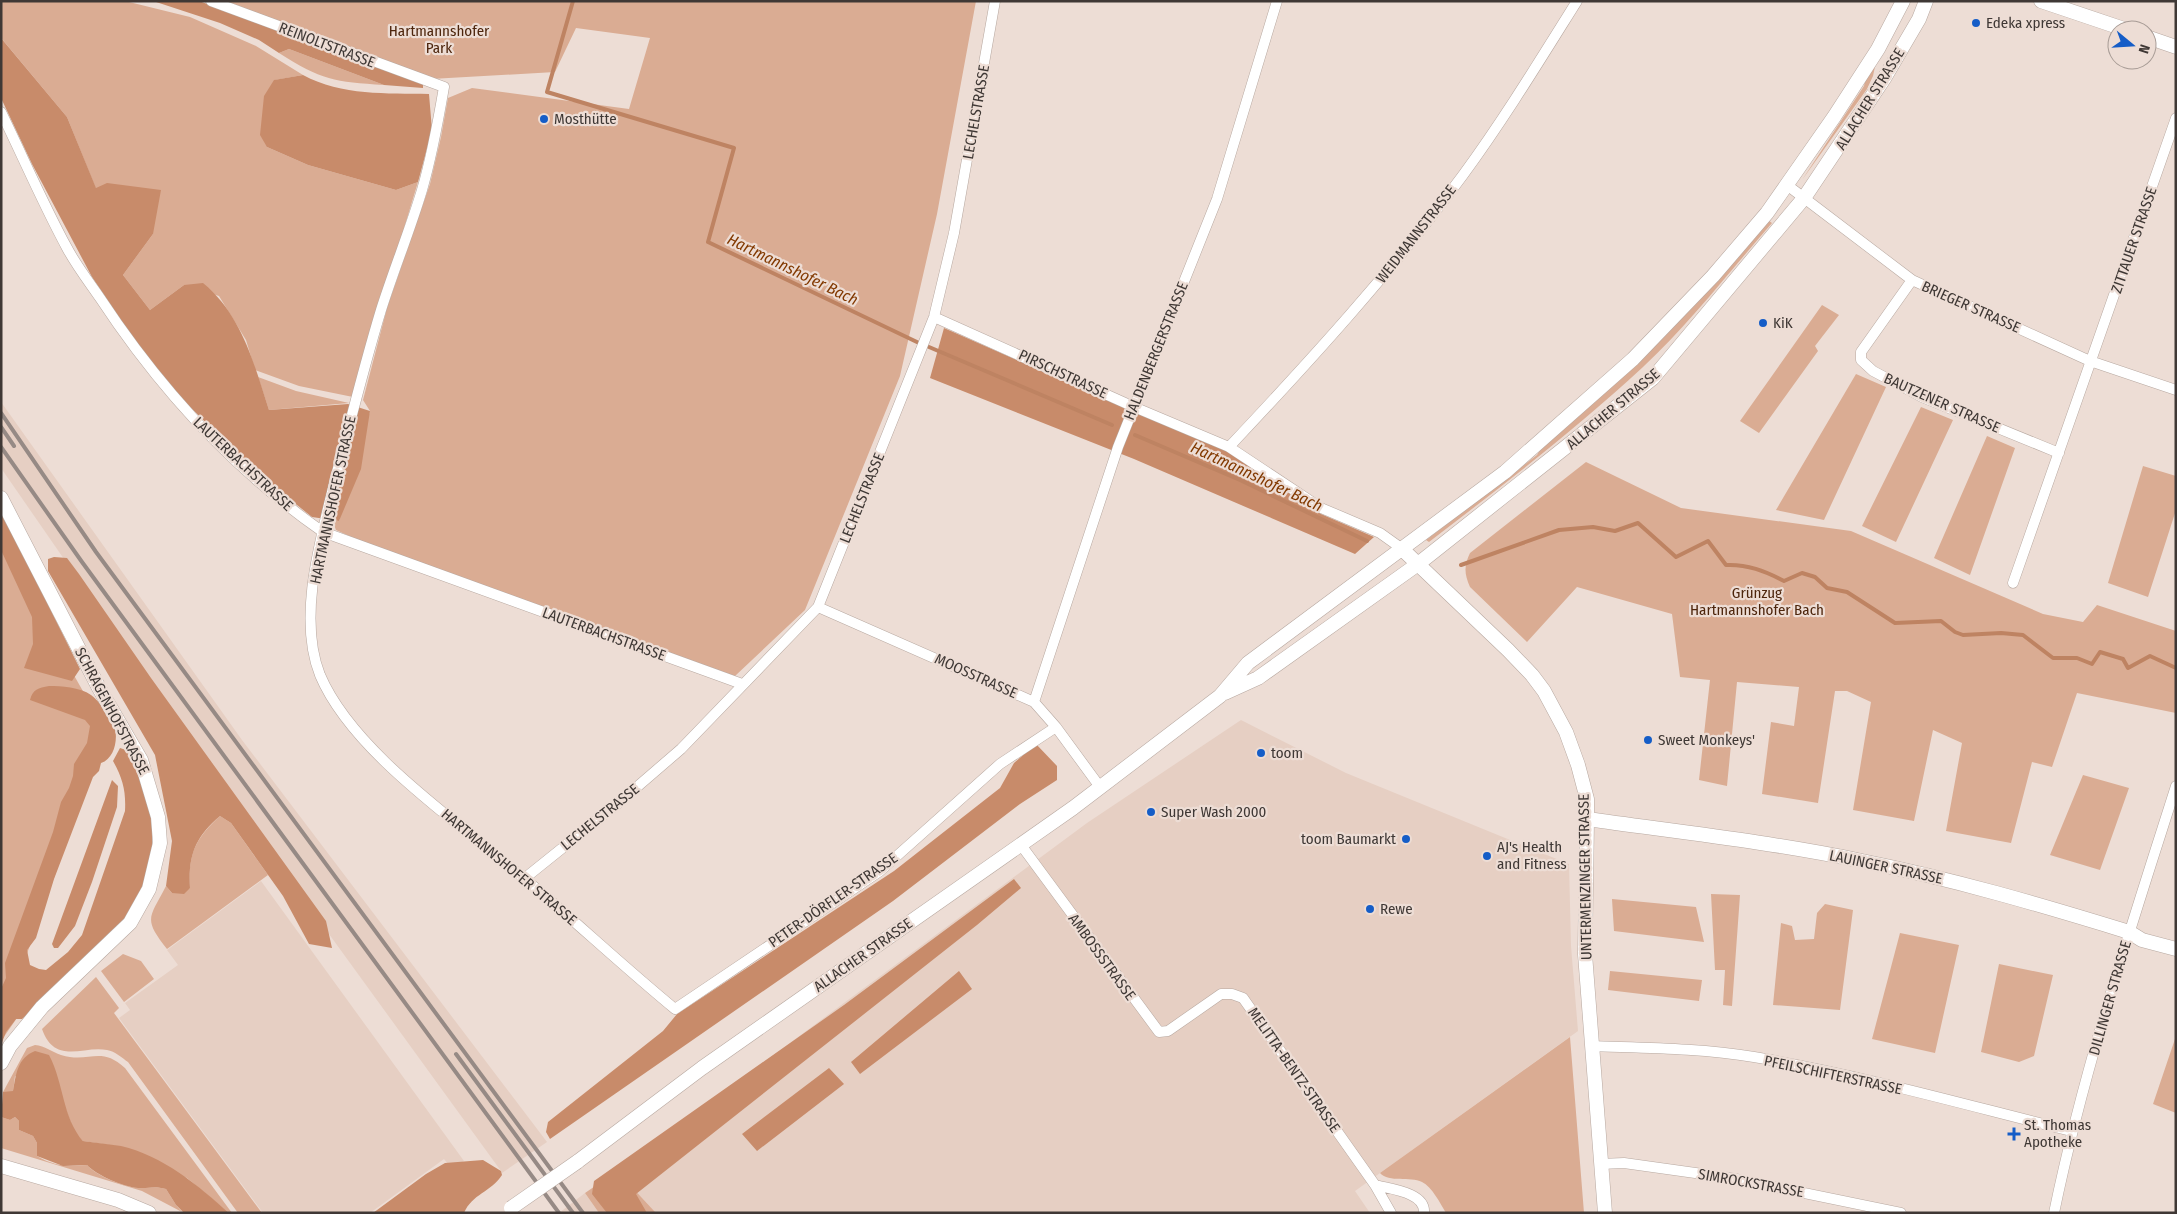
<svg xmlns="http://www.w3.org/2000/svg" width="2177" height="1214" font-family="'Fira Sans Condensed',sans-serif">
<rect width="100%" height="100%" fill="#edddd5"/>
<path fill="#e6cfc3" d="M1,402L242,740L547,1142L502,1173L501,1171L210,770L1,468Z
M1241,720L1346,773L1569,864L1571,946L1578,1031L1355,1191L1370,1213H656L617,1171L1087,823Z
M261,881L464,1161L452,1169L444,1159L370,1213H263L119,1018L130,1010L125,1003L178,965L167,950Z
M585,1193L599,1213H559Z"/>
<path fill="#daac93" d="M1,1H125L190,17L256,46L303,75L275,80L267,147L308,165L396,190L418,182L353,397L299,386L255,370L246,340L219,296L184,285L150,310L123,275L153,234L96,189L67,117L2,39Z
M226,1H976L937,214L900,376L805,610L735,676L358,540L336,530L332,520L339,521L370,411L363,400L387,308L430,184L441,137L448,98L472,88L629,109L650,38L576,28L555,72L431,79Z
M289,49L384,85C335,82 321,80 279,53Z
M1876,62L1873,76L1867,89L1802,180L1864,86L1867,71Z
M1765,218L1772,223C1730,271 1690,323 1643,367C1575,430 1502,486 1429,542L1426,540L1537,455L1545,441Z
M1822,305L1839,315L1815,346L1818,351L1759,433L1740,421Z
M1856,374L1886,387L1824,520L1776,510Z
M258,377L296,391L349,403L269,410Z
M1921,407L1953,420L1896,542L1862,526Z
M1987,436L2015,448L1970,575L1934,558Z
M1586,462L1681,508L1851,531L2043,614L2083,622L2097,605L2176,631V713L2077,693L2052,767L2032,762L2011,843L1946,831L1962,743L1933,730L1914,821L1853,810L1871,702L1847,691H1835L1818,803L1762,794L1771,722L1794,726L1799,687L1737,682L1727,786L1699,780L1710,680L1680,677L1672,614L1577,587L1527,642L1470,587C1464,573 1464,566 1470,553Z
M2143,466L2176,476V510L2148,597L2108,583Z
M1,546L106,732L8,1007L17,1018L1,1041Z
M2083,775L2129,788L2100,870L2050,855Z
M220,816L231,823L268,875L167,949C143,918 149,919 166,886L172,893L190,888C188,854 195,839 220,816Z
M1711,894L1740,895L1732,1006L1723,1005L1725,970H1715Z
M1612,899L1696,907L1704,942L1614,931Z
M1825,904L1853,910L1840,1010L1773,1005L1781,923L1792,926L1795,940L1814,939L1817,913Z
M1900,933L1959,945L1935,1053L1872,1039Z
M123,954L141,961L154,979L124,1002L101,971Z
M1999,964L2053,975L2034,1056L2019,1062L1981,1052Z
M1610,971L1702,980L1699,1001L1608,990Z
M96,977L119,1008L114,1013L262,1213H238L128,1062C122,1058 115,1051 107,1050C84,1045 55,1066 42,1029Z
M2176,1036V1113L2153,1104Z
M1570,1037L1584,1213H1446C1440,1203 1432,1187 1422,1182C1410,1176 1389,1183 1380,1173Z
M35,1045C45,1046 52,1052 61,1055C89,1064 100,1045 125,1068L232,1213H229L187,1178L122,1147L83,1141L74,1131L66,1110L15,1076L13,1092H3L27,1048Z
M1,1117L10,1120L15,1117L19,1121V1130L33,1136L37,1143V1156C54,1166 68,1167 87,1165C95,1175 124,1187 138,1188C150,1189 152,1185 166,1189L176,1205L182,1212L142,1191L1,1148Z
M617,1171L656,1213H599L585,1193Z"/>
<path fill="#c88b6a" d="M153,1H199L423,83V88L384,85L289,49L279,53L259,40L220,23Z
M1,38L67,117L96,188L107,183L161,190L153,234L123,275L150,310L184,285L203,283C242,315 254,364 269,410L348,404L370,411L361,469L339,521L312,517L257,473L185,402L137,344L92,277L32,164L1,98Z
M303,75C342,96 387,93 429,94L432,130L418,182L396,190L308,165L267,147L260,135L264,96L274,80Z
M944,328L1155,421L1228,451L1321,514L1374,537L1355,554L1134,459L930,378Z
M1,515L7,522L80,669L72,681L24,668L33,644L32,617L1,550Z
M54,557L67,558L79,574L151,678L326,921L332,948L309,944L283,896L231,823L220,816C195,837 188,856 190,888L184,894L172,893L166,886L172,841L155,755L48,571V559Z
M49,686C61,686 80,687 91,695C98,700 109,714 113,722C119,735 116,758 101,763L99,771L93,777L54,879L36,938L27,950L30,965L39,969L46,970L68,952L82,935L125,811C126,791 123,779 113,761L120,748L126,750L137,770L152,812V856L142,893L130,914L33,1010L22,1019H16L6,1032L1,1045V989L6,978L5,963L53,832L61,802L69,788L73,776L74,764L87,743L90,726L85,720L30,700C33,689 38,688 49,686Z
M1036,744L1057,766V780L1020,804L893,901L550,1139L546,1132L548,1122L663,1031L677,1014L894,871L1000,788L1014,763Z
M112,780L118,786L117,807L92,882L75,926L58,948H54L52,944Z
M1014,879L1021,888L977,925L636,1194L647,1213H607L592,1194L594,1181L844,1005Z
M959,971L972,989L860,1074L851,1062Z
M35,1051L49,1055C64,1083 62,1117 83,1141C95,1143 109,1144 121,1146C163,1156 198,1185 229,1213H184L176,1205L166,1189C152,1185 150,1189 138,1188C124,1187 96,1175 87,1165L63,1166L37,1156V1143L33,1136L19,1130V1121L15,1117L10,1120L1,1117L3,1092L13,1091C16,1075 17,1058 35,1051Z
M829,1068L844,1084L757,1151L742,1134Z
M483,1160L501,1171L502,1175C491,1192 472,1194 464,1213H373L426,1174L445,1163Z"/>
<g fill="none" stroke-linecap="round" stroke-linejoin="round">
<path stroke="#be8362" stroke-width="4" d="M573,1L547,92L734,148L708,242L919,343
M929,347L1112,425
M1135,435L1240,480L1367,541
M1461,565L1559,530L1593,527L1615,531L1638,523L1676,557L1708,541L1726,565C1747,564 1765,571 1784,581L1802,573L1815,577L1827,588L1847,592L1895,623L1941,621L1955,632L1963,635L2001,633L2023,635L2053,658H2077L2092,664L2100,652L2123,659L2128,668L2150,656L2176,668"/>
<defs>
<path id="street" d="M211,1L444,87C438,122 432,156 422,190C410,230 394,269 381,310C364,366 350,423 335,480C321,538 297,617 320,675C353,753 461,824 525,879C576,922 624,967 675,1009L880,871L1000,764L1056,727
M1,112C23,157 43,204 67,248C76,265 89,282 100,298C160,389 234,470 323,532L742,684
M1787,185L1912,280L2090,361L2176,390
M1912,280L1861,352V360L1873,371L1922,397L2059,453
M934,317L1134,407L1229,447L1321,508L1380,533L1401,548
M1229,447C1311,360 1392,271 1463,175C1504,119 1540,60 1577,1
M2013,583C2068,428 2123,273 2176,118
M818,607L1034,702L1056,727L1100,787
M1034,702L1118,447L1217,199L1277,1
M1021,845L1159,1032L1168,1031L1221,994H1232L1243,998L1375,1185L1391,1213
M525,878L616,805L681,749L818,607L934,317L954,233L995,1
M1591,1046C1645,1048 1700,1048 1754,1057C1861,1075 1966,1105 2071,1131
M1600,1164L1624,1163L1731,1178L1901,1213
M1375,1185C1389,1189 1426,1192 1424,1213
M2054,1213C2084,1068 2131,927 2176,786"/>
<path id="secondary" d="M2041,1L2127,30
M2147,37L2176,47
M1,498L99,688L141,760L158,817L160,843L149,889L130,923L42,1007L10,1046L1,1063
M1401,548L1508,650L1532,675L1544,691L1566,732L1578,765L1587,799V819L1585,954L1605,1213
M1225,693L1258,678L1418,564L1653,378L1804,198L1885,77L1919,19L1926,1
M1587,819C1679,832 1771,842 1862,861C1953,879 2041,905 2129,932L2142,940L2176,949
M577,1162L702,1068L1073,808L1220,696L1248,663L1505,472L1633,359L1713,276L1767,213L1834,117L1878,49L1903,1
M1,1166L118,1200L149,1213"/>
</defs>
<use href="#street" stroke="#b7a8a0" stroke-width="11"/>
<use href="#secondary" stroke="#b7a8a0" stroke-width="15"/>
<use href="#street" stroke="#fff" stroke-width="10"/>
<use href="#secondary" stroke="#fff" stroke-width="14"/>
<path stroke="#968a85" stroke-width="4" d="M1,413L96,552L583,1213
M1,427L14,446
M1,447L82,562L559,1213
M456,1054L573,1213"/>
<defs>
<path id="secondary-bridge" d="M511,1208L577,1162"/>
</defs>
<use href="#secondary-bridge" stroke="#b7a8a0" stroke-width="15" stroke-linecap="butt"/>
<use href="#secondary-bridge" stroke="#fff" stroke-width="14"/>
</g>
<g fill="#155dc7" stroke="#edddd5" stroke-width="2">
<circle cx="1976" cy="23" r="5"/>
<circle cx="544" cy="119" r="5"/>
<circle cx="1763" cy="323" r="5"/>
<circle cx="1648" cy="740" r="5"/>
<circle cx="1261" cy="753" r="5"/>
<circle cx="1151" cy="812" r="5"/>
<circle cx="1406" cy="839" r="5"/>
<circle cx="1487" cy="856" r="5"/>
<circle cx="1370" cy="909" r="5"/>
<path d="M2011.5 1126.5h5v5h5v5h-5v5h-5v-5h-5v-5h5z"/>
</g>
<g text-anchor="middle" stroke-width="4.5" stroke-linejoin="round" paint-order="stroke">
<g font-size="15" fill="#3f3835" stroke="#edddd5" text-anchor="start">
<text x="1986" y="28">Edeka xpress</text>
<text x="554" y="124">Mosthütte</text>
<text x="1773" y="328">KiK</text>
<text x="1658" y="745">Sweet Monkeys'</text>
<text x="1271" y="758">toom</text>
<text x="1161" y="817">Super Wash 2000</text>
<text x="1396" y="844" text-anchor="end">toom Baumarkt</text>
<text x="1497" y="852">AJ's Health<tspan x="1497" dy="17">and Fitness</tspan></text>
<text x="1380" y="914">Rewe</text>
<text x="2024" y="1130">St. Thomas<tspan x="2024" dy="17">Apotheke</tspan></text>
</g>
<g font-size="15" fill="#4d250c" stroke="#edddd5">
<text x="439" y="36">Hartmannshofer<tspan x="439" dy="17">Park</tspan></text>
<text x="1757" y="598">Grünzug<tspan x="1757" dy="17">Hartmannshofer Bach</tspan></text>
</g>
<g font-size="15" fill="#3f3835" stroke="#edddd5">
<text transform="translate(327 45) rotate(21)" y="5">REINOLTSTRASSE</text>
<text transform="translate(1870 99) rotate(-58)" y="5">ALLACHER STRASSE</text>
<text transform="translate(976 112) rotate(-80)" y="5">LECHELSTRASSE</text>
<text transform="translate(1416 234) rotate(-52)" y="5">WEIDMANNSTRASSE</text>
<text transform="translate(2134 240) rotate(-71)" y="5">ZITTAUER STRASSE</text>
<text transform="translate(1971 307) rotate(24)" y="5">BRIEGER STRASSE</text>
<text transform="translate(1156 351) rotate(-68)" y="5">HALDENBERGERSTRASSE</text>
<text transform="translate(1063 374) rotate(25)" y="5">PIRSCHSTRASSE</text>
<text transform="translate(1942 403) rotate(24)" y="5">BAUTZENER STRASSE</text>
<text transform="translate(1613 409) rotate(-40)" y="5">ALLACHER STRASSE</text>
<text transform="translate(243 464) rotate(43)" y="5">LAUTERBACHSTRASSE</text>
<text transform="translate(862 498) rotate(-68)" y="5">LECHELSTRASSE</text>
<text transform="translate(333 500) rotate(-78)" y="5">HARTMANNSHOFER STRASSE</text>
<text transform="translate(604 634) rotate(20)" y="5">LAUTERBACHSTRASSE</text>
<text transform="translate(976 676) rotate(24)" y="5">MOOSSTRASSE</text>
<text transform="translate(112 711) rotate(62)" y="5">SCHRAGENHOFSTRASSE</text>
<text transform="translate(600 817) rotate(-39)" y="5">LECHELSTRASSE</text>
<text transform="translate(509 867) rotate(40)" y="5">HARTMANNSHOFER STRASSE</text>
<text transform="translate(1886 867) rotate(12)" y="5">LAUINGER STRASSE</text>
<text transform="translate(1585 877) rotate(-91)" y="5">UNTERMENZINGER STRASSE</text>
<text transform="translate(833 900) rotate(-35)" y="5">PETER-DÖRFLER-STRASSE</text>
<text transform="translate(863 955) rotate(-35)" y="5">ALLACHER STRASSE</text>
<text transform="translate(1102 957) rotate(54)" y="5">AMBOSSSTRASSE</text>
<text transform="translate(2110 998) rotate(-74)" y="5">DILLINGER STRASSE</text>
<text transform="translate(1294 1070) rotate(55)" y="5">MELITTA-BENTZ-STRASSE</text>
<text transform="translate(1833 1075) rotate(12)" y="5">PFEILSCHIFTERSTRASSE</text>
<text transform="translate(1751 1183) rotate(10)" y="5">SIMROCKSTRASSE</text>
</g>
<g font-size="16" font-style="italic" fill="#823900" stroke="#edddd5">
<text transform="translate(793 269) rotate(26)" y="6">Hartmannshofer Bach</text>
<text transform="translate(1257 476) rotate(25)" y="6">Hartmannshofer Bach</text>
</g>
</g>
<rect width="2177" height="1214" fill="none" stroke="#3f3835" stroke-width="5"/>
<g transform="translate(2132 45) rotate(108)"><circle r="24" fill="#edddd5" stroke="#a79b95"/>
<path d="M0-4L9 19L0 12L-9 19Z" fill="#155dc7"/>
<text y="-8" font-size="14" font-weight="bold" text-anchor="middle" fill="#3f3835">N</text>
</g>
</svg>
